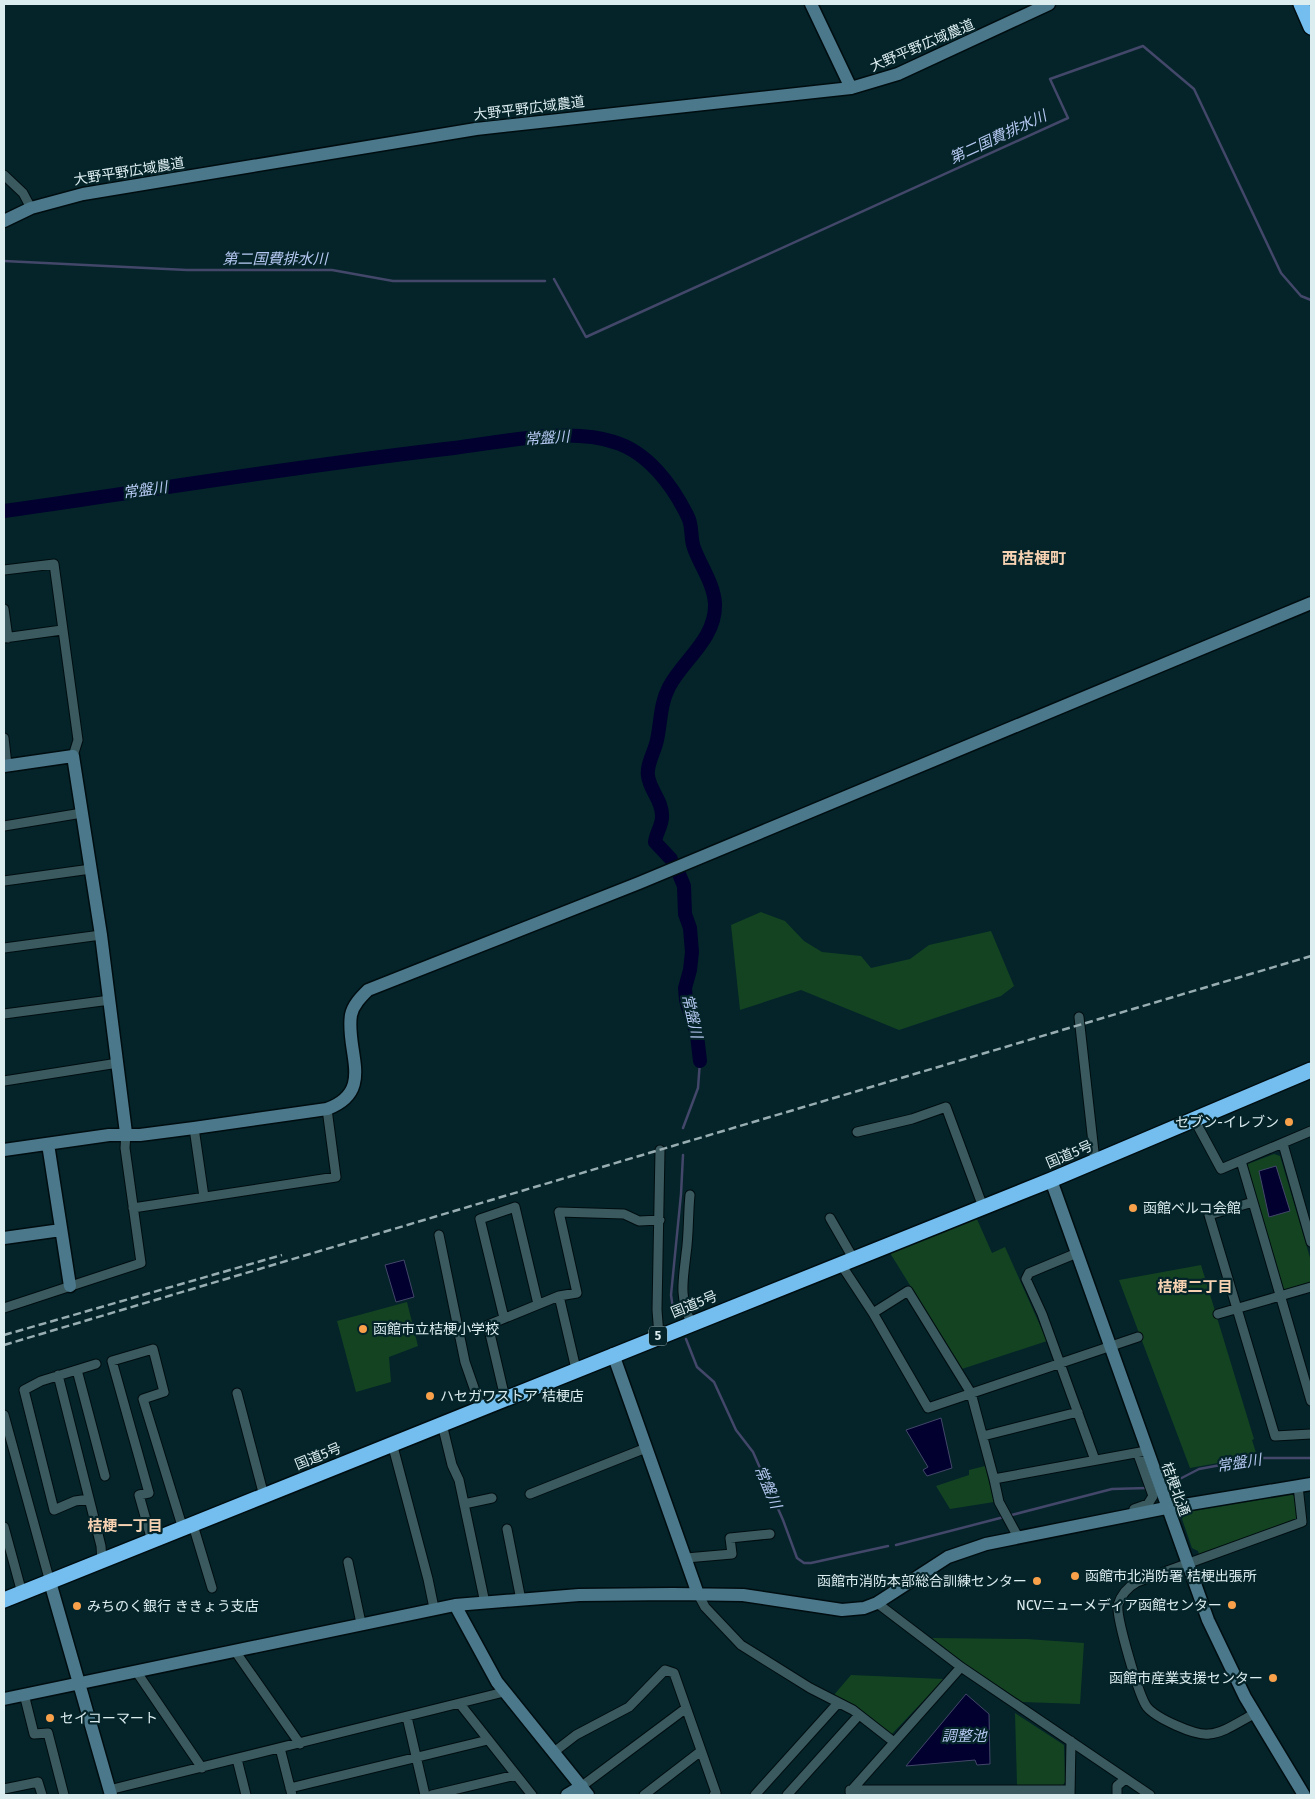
<svg xmlns="http://www.w3.org/2000/svg" width="1315" height="1799" font-family="'Fira Sans','Noto Sans JP',sans-serif">
<rect width="100%" height="100%" fill="#042429"/>
<path fill="#144322" d="M761,912L785,921L804,941L822,952L861,956L871,968L910,959L929,945L991,931L1014,986L1001,996L899,1030L801,990L740,1010L731,925Z
M1274,1154L1280,1156L1311,1261V1283L1288,1290L1282,1288L1246,1169L1248,1164Z
M976,1217L992,1253L1005,1247L1047,1341L962,1369L890,1253Z
M1201,1265L1254,1439L1252,1440L1257,1456L1190,1468L1119,1280Z
M407,1302L418,1346L389,1357L391,1382L356,1392L337,1321Z
M985,1466L994,1502L950,1509L936,1486L969,1475V1470Z
M1289,1492L1295,1497L1298,1515L1295,1520L1199,1554L1198,1551L1192,1548L1182,1519L1186,1509Z
M932,1638L1027,1639L1084,1643L1080,1704L1022,1702L965,1664Z
M851,1675L944,1679L891,1735L852,1704L833,1696Z
M1015,1713L1064,1745L1065,1782L1063,1785H1017Z"/>
<path fill="#01002f" stroke="#434769" d="M1276,1166L1290,1211L1269,1217L1259,1171Z
M404,1260L414,1297L396,1302L385,1265Z
M941,1418L952,1468L927,1476L923,1470L928,1467L906,1430Z
M966,1694L989,1714L990,1764L977,1765L975,1760L906,1766Z"/>
<g fill="none" stroke-linecap="round" stroke-linejoin="round">
<path stroke="#434769" stroke-width="2.5" d="M4,261L187,270H332L393,281H545
M554,279L586,337L1068,118L1050,79L1143,46L1194,89L1281,273L1301,296L1311,300
M683,1128L698,1088L700,1061
M674,1316L671,1295L681,1194L683,1155
M686,1339L697,1367L714,1382L736,1430L753,1452L783,1520L797,1558L804,1563H811L888,1546
M1170,1484L1199,1469L1259,1458H1311
M896,1545L1112,1489L1147,1488"/>
<path stroke="#01002f" stroke-width="14" d="M4,511C154,490 303,465 454,448C501,442 570,427 614,442C648,452 673,486 688,517C693,527 690,538 694,548C701,567 714,584 715,604C716,639 683,660 669,687C660,704 661,722 657,740C655,751 646,765 648,776C650,791 663,801 662,817C662,826 656,833 655,842L671,859
M679,874L684,886L685,914L690,928L692,952L690,970L685,988L686,1000L697,1035L700,1061"/>
<defs>
<path id="street" d="M4,175L23,193L31,208
M4,570L54,564L78,740L73,756
M4,609L8,638
M4,638L62,630
M4,738L7,765
M4,826L82,813
M4,881L91,869
M4,948L101,935
M4,1014L110,1000
M1079,1017L1095,1161
M4,1081L118,1063
M1194,1119L1221,1169L1311,1131
M194,1128L204,1197
M857,1132L912,1119L946,1107L983,1207
M1283,1144L1311,1242
M1241,1161L1253,1202L1209,1215L1275,1436L1311,1434
M690,1195C688,1214 689,1234 686,1254C683,1282 679,1295 691,1323
M1253,1202L1311,1401
M133,1208L336,1177L327,1109
M830,1218L853,1258
M439,1235L465,1362L481,1408
M1077,1253L1029,1273L1026,1279L1042,1314L1095,1460
M840,1263L873,1313L928,1408L1138,1337
M559,1296L576,1369
M4,1308L141,1263L125,1148L126,1133
M873,1313L908,1291L971,1393L994,1479L1146,1451
M1218,1314L1311,1287
M504,1318L480,1219L515,1207L538,1304
M659,1336L657,1310L660,1150
M77,1370L105,1476
M58,1375L101,1546L102,1561
M237,1393L264,1496
M505,1398L488,1325L559,1296L577,1293L559,1212L624,1214L639,1221L660,1220
M4,1415L50,1582
M442,1424L452,1465L459,1480L485,1603
M983,1436L1078,1412
M392,1443L428,1579L434,1608
M994,1479L999,1502L1018,1537
M530,1494L646,1448
M89,1499L75,1501L54,1510L24,1390L41,1381L96,1364
M464,1504L492,1498
M1134,1509L1148,1504L1153,1496L1139,1457
M193,1525L212,1588
M4,1527L22,1593
M507,1529L521,1600
M152,1541L139,1495L149,1493L112,1361L153,1349L164,1392L143,1399L183,1529
M686,1558L732,1554L730,1538L770,1534
M348,1562L361,1623
M698,1594L705,1607L741,1645L810,1688L853,1710L894,1742
M877,1603L961,1667L1150,1795
M235,1651L300,1744
M136,1671L202,1768
M24,1694L34,1734L48,1733L64,1795
M460,1704L532,1795
M1254,1714C1240,1721 1224,1733 1209,1734C1195,1736 1156,1718 1147,1707C1139,1697 1116,1617 1118,1605C1121,1595 1128,1587 1137,1582L1302,1522L1298,1486
M407,1717L425,1795
M280,1748L292,1795
M554,1752L576,1735L629,1707L665,1670L674,1673L716,1793L714,1795
M237,1759L246,1795
M582,1786L685,1709
M290,1788L488,1740
M4,1789L38,1782L42,1795
M109,1790L504,1692
M850,1790H1070
M850,1792L961,1667
M432,1795L516,1775
M644,1795L701,1751
M755,1795L838,1703
M787,1795L859,1715
M1070,1795L1071,1741
M1117,1795V1786L1124,1780"/>
<path id="secondary" d="M811,4L851,88
M4,221L31,208L83,194L476,129L851,88L898,74L1049,4
M4,766L73,756L101,935L126,1133
M48,1144L70,1286
M4,1150L109,1135H140L194,1128L327,1109C376,1091 345,1051 351,1015C353,1005 361,997 368,990L639,883L1311,603
M1051,1180L1208,1620L1245,1697L1304,1795
M4,1238L61,1230
M613,1354L698,1594
M50,1582L111,1795
M455,1605L497,1682L588,1795
M4,1699L455,1605L579,1595L673,1594L743,1595L842,1610L864,1608L877,1603L948,1557L986,1544L1166,1508L1311,1484
M567,1795L582,1786"/>
<path id="highway" d="M1301,4L1311,27
M4,1600L1051,1180L1311,1070"/>
</defs>
<use href="#street" stroke="#000d10" stroke-width="11"/>
<use href="#secondary" stroke="#000d10" stroke-width="15"/>
<use href="#highway" stroke="#000d10" stroke-width="18"/>
<use href="#street" stroke="#3a5a5f" stroke-width="9"/>
<use href="#secondary" stroke="#4b788a" stroke-width="12"/>
<use href="#highway" stroke="#73beee" stroke-width="15"/>
<path stroke="#97adb1" stroke-width="2.5" stroke-dasharray="8 4" stroke-linecap="butt" d="M4,1335L282,1255
M4,1345L1311,956"/>
</g>
<g fill="#f8a14a" stroke="#042429" stroke-width="2">
<circle cx="1289" cy="1122" r="5"/>
<circle cx="1133" cy="1208" r="5"/>
<circle cx="363" cy="1329" r="5"/>
<circle cx="430" cy="1396" r="5"/>
<circle cx="1075" cy="1576" r="5"/>
<circle cx="1037" cy="1581" r="5"/>
<circle cx="1232" cy="1605" r="5"/>
<circle cx="77" cy="1606" r="5"/>
<circle cx="1273" cy="1678" r="5"/>
<circle cx="50" cy="1718" r="5"/>
</g>
<g text-anchor="middle" stroke-width="4.5" stroke-linejoin="round" paint-order="stroke">
<rect fill="#042429" stroke="#9bb1b4" stroke-width="1" x="649" y="1326.5" width="18" height="19" rx="4"/>
<g font-size="12" font-weight="bold" fill="#dcedf0">
<text x="658" y="1340">5</text>
</g>
<g font-size="14" fill="#dcedf0" stroke="#042429">
<text transform="translate(922 45) rotate(-23)" y="5">大野平野広域農道</text>
<text transform="translate(529 108) rotate(-7)" y="5">大野平野広域農道</text>
<text transform="translate(129 171) rotate(-9)" y="5">大野平野広域農道</text>
<text transform="translate(1069 1154) rotate(-23)" y="5">国道5号</text>
<text transform="translate(694 1304) rotate(-22)" y="5">国道5号</text>
<text transform="translate(318 1456) rotate(-22)" y="5">国道5号</text>
<text transform="translate(1176 1489) rotate(70)" y="5">桔梗北通</text>
</g>
<g font-size="14" fill="#dcedf0" stroke="#042429" text-anchor="start">
<text x="1279" y="1127" text-anchor="end">セブン-イレブン</text>
<text x="1143" y="1213">函館ベルコ会館</text>
<text x="373" y="1334">函館市立桔梗小学校</text>
<text x="440" y="1401">ハセガワストア 桔梗店</text>
<text x="1085" y="1581">函館市北消防署 桔梗出張所</text>
<text x="1027" y="1586" text-anchor="end">函館市消防本部総合訓練センター</text>
<text x="1222" y="1610" text-anchor="end">NCVニューメディア函館センター</text>
<text x="87" y="1611">みちのく銀行 ききょう支店</text>
<text x="1263" y="1683" text-anchor="end">函館市産業支援センター</text>
<text x="60" y="1723">セイコーマート</text>
</g>
<g font-size="15" font-style="italic" fill="#b5c7f0" stroke="#042429">
<text transform="translate(998 137) rotate(-25)" y="5">第二国費排水川</text>
<text x="275" y="264">第二国費排水川</text>
<text transform="translate(547 438) rotate(-4)" y="5">常盤川</text>
<text transform="translate(145 490) rotate(-8)" y="5">常盤川</text>
<text transform="translate(692 1016) rotate(77)" y="5">常盤川</text>
<text transform="translate(1239 1463) rotate(-9)" y="5">常盤川</text>
<text transform="translate(768 1487) rotate(67)" y="5">常盤川</text>
<text x="964" y="1741">調整池</text>
</g>
<g font-size="15" font-weight="bold" fill="#f7d2b2" stroke="#042429">
<text x="1195" y="1292">桔梗二丁目</text>
<text x="125" y="1531">桔梗一丁目</text>
</g>
<g font-size="16" font-weight="bold" fill="#f7d2b2" stroke="#042429">
<text x="1034" y="564">西桔梗町</text>
</g>
</g>
<rect width="1315" height="1799" fill="none" stroke="#dcedf0" stroke-width="10"/>
</svg>
